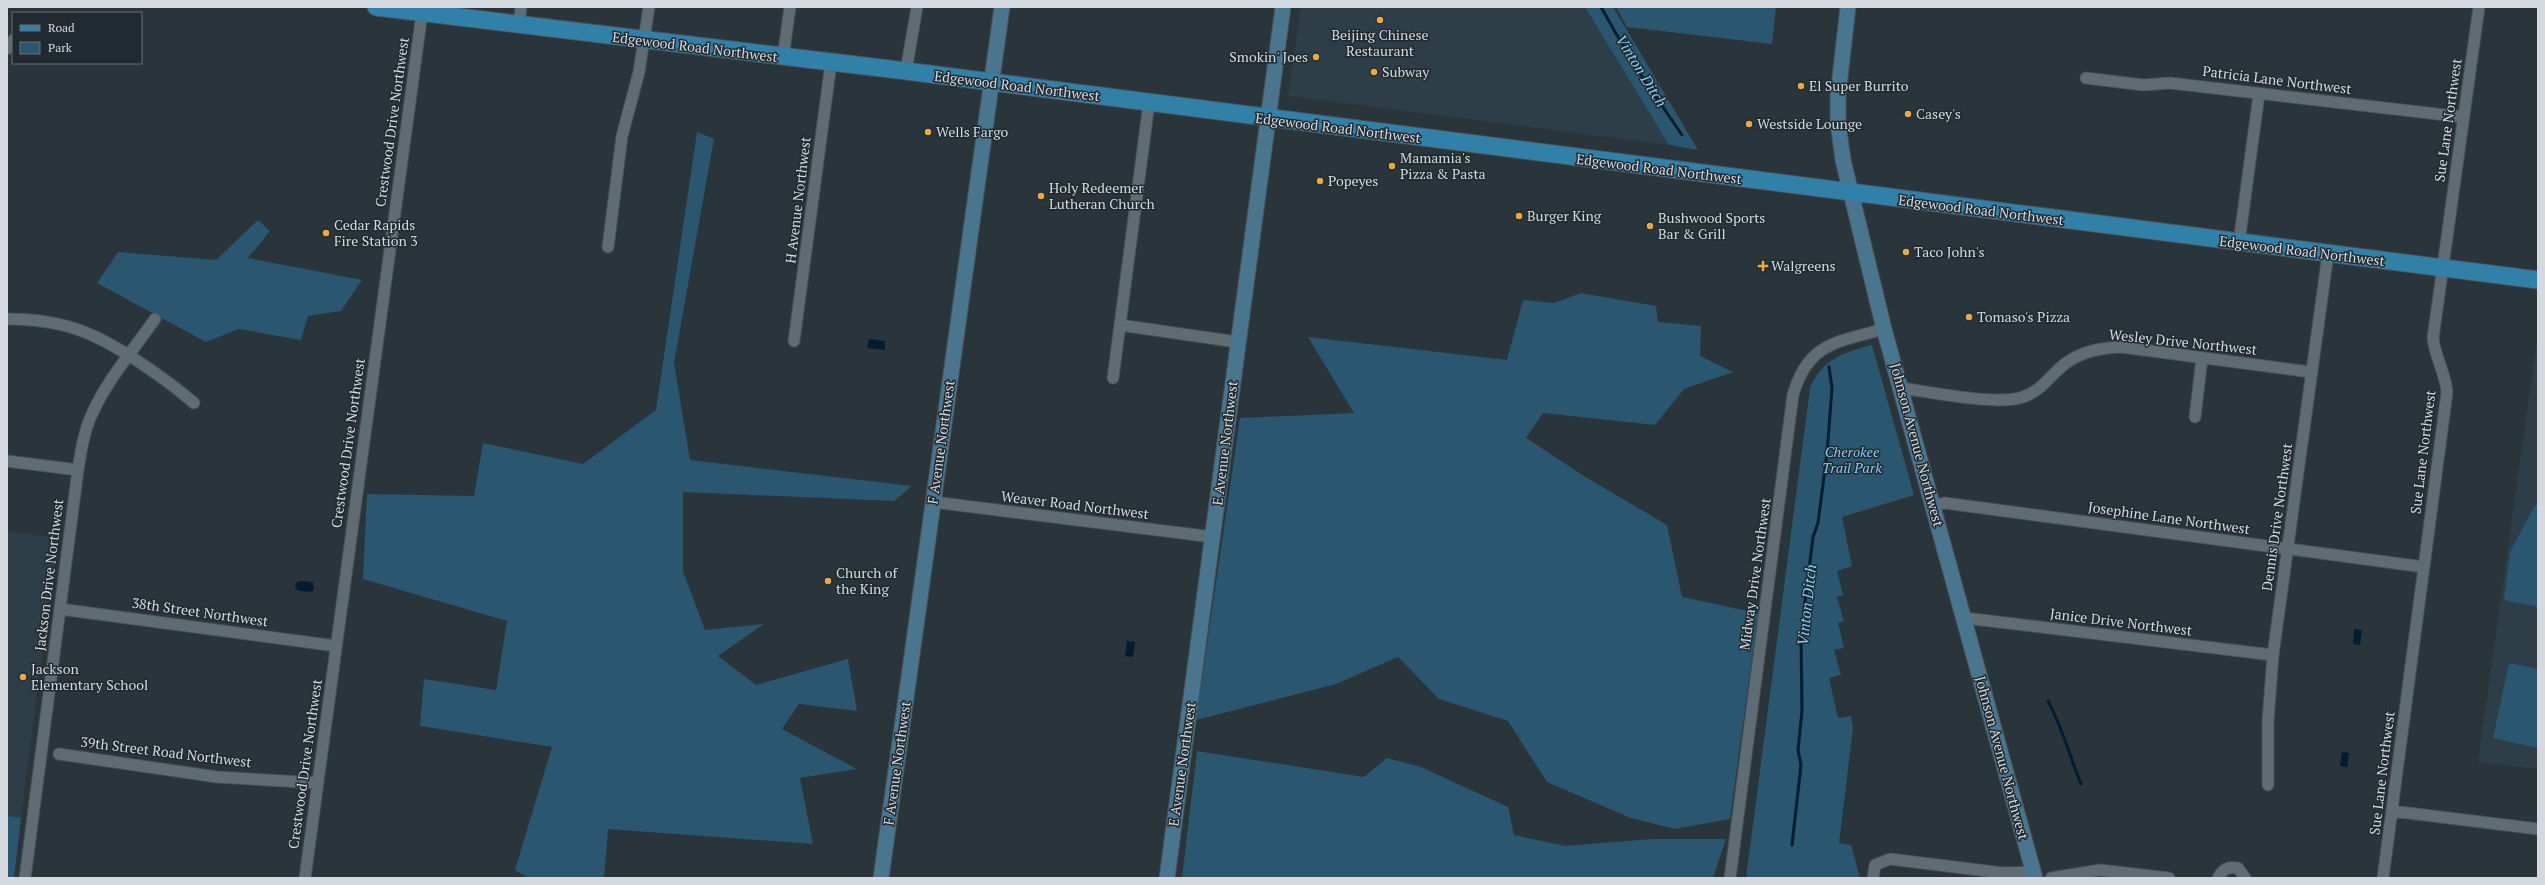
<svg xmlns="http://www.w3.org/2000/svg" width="2545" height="885" font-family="'PT Serif',serif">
<rect width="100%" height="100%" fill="#2a343b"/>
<path fill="#2e3e49" d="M1301,7H1585L1669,145L1288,96Z
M2538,333V769L2478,762Z
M7,531L57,538L21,818L7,816Z"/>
<path fill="#2a5670" d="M1585,7H1613L1698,150L1669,145Z
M1616,7H1776L1772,44L1627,27Z
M697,132L714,139L674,363L690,460L912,486L894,501L683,492V571L705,630L764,624L718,656L756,685L848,659L857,711L799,704L782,729L857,769L800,778L813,844L608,829L604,878H528L515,870L552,747L420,726L424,679L496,690L507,621L363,579L367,494L474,496L483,443L583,464L656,410Z
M258,220L270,231L248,258L362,280L341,311L308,316L301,340L239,329L206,342L97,283L118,252L216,260Z
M1581,293L1656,306L1658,322L1701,326L1700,356L1733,372L1684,389L1655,425L1543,413L1526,438L1584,476L1667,525L1682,597L1758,613L1730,819L1675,829L1631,818L1547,782L1508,721L1439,699L1398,657L1336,684L1196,720L1240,418L1354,413L1308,337L1507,360L1523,300L1554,303Z
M1872,345L1914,495L1842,517L1852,566L1837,571L1843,595L1837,597L1844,621L1838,623L1844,648L1834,650L1841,675L1829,678L1838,718L1851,716L1853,728L1839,843L1851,845L1860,878H1746L1810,388C1821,360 1844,352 1872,345Z
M2538,504V607L2504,600L2510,552L2534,507Z
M2509,663L2538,669V748L2493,738Z
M1197,751L1364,777L1387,758L1421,767L1508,807L1514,835L1565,846L1652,839H1726L1713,878H1182Z
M7,816L21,818L14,878H7Z"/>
<path fill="#001e30" d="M869,339L885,341V350L867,348Z
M300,581L313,582L314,589L312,592L299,591L295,588L296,583Z
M2354,629L2362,630L2360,645L2353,644Z
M1127,641L1135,642L1133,657L1125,656Z
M2342,752L2349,753L2347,767L2340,766Z"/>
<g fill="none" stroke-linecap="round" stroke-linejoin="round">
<path stroke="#001e30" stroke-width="3" d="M1601,7L1631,60L1682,135
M2048,701C2062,727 2070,757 2081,784
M1792,845L1801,765L1798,750L1802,711L1801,636L1805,625L1804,610L1813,537L1818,523L1827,453L1832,388L1829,367"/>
<defs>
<path id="street" d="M519,25L521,7
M7,49L13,40
M783,58L790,7
M906,71L917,7
M2086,78L2143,85L2170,83L2463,117
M2239,243L2259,94
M608,247L622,136L639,72L649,7
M7,319C30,319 57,322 79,330C114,342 166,379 194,403
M1120,325L1237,342
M794,341L831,63
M1113,378L1149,103
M1901,388C1931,392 1996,406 2023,397C2042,391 2051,374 2066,363C2083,351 2101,348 2121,347L2311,372
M2195,417L2202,358
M7,461L78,470
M933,502L1213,537
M1933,505L1945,503L2424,567
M60,609L336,646
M1965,618L2273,655
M59,754L217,777L318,783
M2268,785V721L2273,655L2328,254
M2392,811L2538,829
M25,878L78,470C81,451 84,431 92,414C107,380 134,349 155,319
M305,878L422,13
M1730,878L1793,395C1808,342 1838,342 1884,329
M1873,878L1875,865L1890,859L2003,873L2033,872
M2051,878L2100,870L2169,878
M2218,878C2223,869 2228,866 2238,868L2245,878
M2383,878L2447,392C2445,372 2435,357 2433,338L2479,7"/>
<path id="secondary" d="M1848,7L1838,95V123L1843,160L1884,329L2035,878
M881,878L1002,7
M1167,878L1283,7"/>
<path id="primary" d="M376,7L906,71L2538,280"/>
</defs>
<use href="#street" stroke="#485057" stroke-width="13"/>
<use href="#secondary" stroke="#485057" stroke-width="17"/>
<use href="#primary" stroke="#485057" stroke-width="19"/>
<use href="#street" stroke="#606c74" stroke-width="11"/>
<use href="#secondary" stroke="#49768e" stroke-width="15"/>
<use href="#primary" stroke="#3180a7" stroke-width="17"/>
</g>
<g fill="#eea83c" stroke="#202a30" stroke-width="1.5">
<circle cx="1380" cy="20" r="4"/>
<circle cx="1316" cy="57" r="4"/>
<circle cx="1374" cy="72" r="4"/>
<circle cx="1801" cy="86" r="4"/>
<circle cx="1908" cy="114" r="4"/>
<circle cx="1749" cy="124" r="4"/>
<circle cx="928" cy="132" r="4"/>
<circle cx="1392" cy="166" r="4"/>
<circle cx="1320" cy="181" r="4"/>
<circle cx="1041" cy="196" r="4"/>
<circle cx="1519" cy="216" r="4"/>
<circle cx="1650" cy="226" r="4"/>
<circle cx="326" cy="233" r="4"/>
<circle cx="1906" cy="252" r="4"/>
<path d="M1761 260h4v4h4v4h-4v4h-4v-4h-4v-4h4z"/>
<circle cx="1969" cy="317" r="4"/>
<circle cx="828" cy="581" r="4"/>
<circle cx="23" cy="677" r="4"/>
</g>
<g text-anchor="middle" stroke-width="3" stroke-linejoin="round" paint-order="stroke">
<g font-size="14" fill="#d4dadf" stroke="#202a30" text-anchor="start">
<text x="1380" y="40" text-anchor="middle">Beijing Chinese<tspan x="1380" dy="16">Restaurant</tspan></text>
<text x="1308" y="62" text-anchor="end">Smokin' Joes</text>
<text x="1382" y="77">Subway</text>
<text x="1809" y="91">El Super Burrito</text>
<text x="1916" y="119">Casey's</text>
<text x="1757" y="129">Westside Lounge</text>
<text x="936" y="137">Wells Fargo</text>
<text x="1400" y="163">Mamamia's<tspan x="1400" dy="16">Pizza &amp; Pasta</tspan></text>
<text x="1328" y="186">Popeyes</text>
<text x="1049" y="193">Holy Redeemer<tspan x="1049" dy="16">Lutheran Church</tspan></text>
<text x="1527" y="221">Burger King</text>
<text x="1658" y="223">Bushwood Sports<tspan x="1658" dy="16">Bar &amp; Grill</tspan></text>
<text x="334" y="230">Cedar Rapids<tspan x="334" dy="16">Fire Station 3</tspan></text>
<text x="1914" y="257">Taco John's</text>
<text x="1771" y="271">Walgreens</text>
<text x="1977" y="322">Tomaso's Pizza</text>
<text x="836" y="578">Church of<tspan x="836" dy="16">the King</tspan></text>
<text x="31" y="674">Jackson<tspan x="31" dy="16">Elementary School</tspan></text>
</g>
<g font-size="14" fill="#d4dadf" stroke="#202a30">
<text transform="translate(695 47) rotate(7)" y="5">Edgewood Road Northwest</text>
<text transform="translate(2277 80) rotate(7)" y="5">Patricia Lane Northwest</text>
<text transform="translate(1017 86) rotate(7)" y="5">Edgewood Road Northwest</text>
<text transform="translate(2448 120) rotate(-82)" y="5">Sue Lane Northwest</text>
<text transform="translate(392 122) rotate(-82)" y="5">Crestwood Drive Northwest</text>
<text transform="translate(1338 128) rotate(7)" y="5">Edgewood Road Northwest</text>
<text transform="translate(1659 169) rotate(7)" y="5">Edgewood Road Northwest</text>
<text transform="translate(798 200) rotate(-83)" y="5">H Avenue Northwest</text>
<text transform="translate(1981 210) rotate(7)" y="5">Edgewood Road Northwest</text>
<text transform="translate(2302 251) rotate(7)" y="5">Edgewood Road Northwest</text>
<text transform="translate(2183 342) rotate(6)" y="5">Wesley Drive Northwest</text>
<text transform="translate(941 442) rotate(-82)" y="5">F Avenue Northwest</text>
<text transform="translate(348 443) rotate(-82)" y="5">Crestwood Drive Northwest</text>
<text transform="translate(1225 443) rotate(-83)" y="5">E Avenue Northwest</text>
<text transform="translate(1917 445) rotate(75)" y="5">Johnson Avenue Northwest</text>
<text transform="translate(2423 452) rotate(-83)" y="5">Sue Lane Northwest</text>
<text transform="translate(1075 505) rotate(7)" y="5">Weaver Road Northwest</text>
<text transform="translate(2277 517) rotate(-82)" y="5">Dennis Drive Northwest</text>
<text transform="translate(2169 518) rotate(8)" y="5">Josephine Lane Northwest</text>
<text transform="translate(1755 574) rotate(-82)" y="5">Midway Drive Northwest</text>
<text transform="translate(49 575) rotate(-83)" y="5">Jackson Drive Northwest</text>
<text transform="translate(200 612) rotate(8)" y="5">38th Street Northwest</text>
<text transform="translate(2121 622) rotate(7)" y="5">Janice Drive Northwest</text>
<text transform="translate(166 752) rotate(7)" y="5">39th Street Road Northwest</text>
<text transform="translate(2002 758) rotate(75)" y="5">Johnson Avenue Northwest</text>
<text transform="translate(897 763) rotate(-82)" y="5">F Avenue Northwest</text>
<text transform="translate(305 764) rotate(-82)" y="5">Crestwood Drive Northwest</text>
<text transform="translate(1182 764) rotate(-82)" y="5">E Avenue Northwest</text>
<text transform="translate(2382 773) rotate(-83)" y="5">Sue Lane Northwest</text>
</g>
<g font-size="14" font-style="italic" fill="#87cbf7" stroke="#202a30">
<text x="1852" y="457">Cherokee<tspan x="1852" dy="16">Trail Park</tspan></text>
</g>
<g font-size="15" font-style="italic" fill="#8cd0fc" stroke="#202a30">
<text transform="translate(1641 71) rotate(58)" y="5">Vinton Ditch</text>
<text transform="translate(1807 605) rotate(-84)" y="5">Vinton Ditch</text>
</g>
</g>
<rect width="2545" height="885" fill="none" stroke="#d4dadf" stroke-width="16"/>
<rect x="12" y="12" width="130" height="52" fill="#202a30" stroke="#687076"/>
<rect x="20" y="25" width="20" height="6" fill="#3180a7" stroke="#687076"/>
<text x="48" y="32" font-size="12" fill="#d4dadf">Road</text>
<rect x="20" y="42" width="20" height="12" fill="#2a5670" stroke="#687076"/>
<text x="48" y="52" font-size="12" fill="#d4dadf">Park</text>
</svg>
